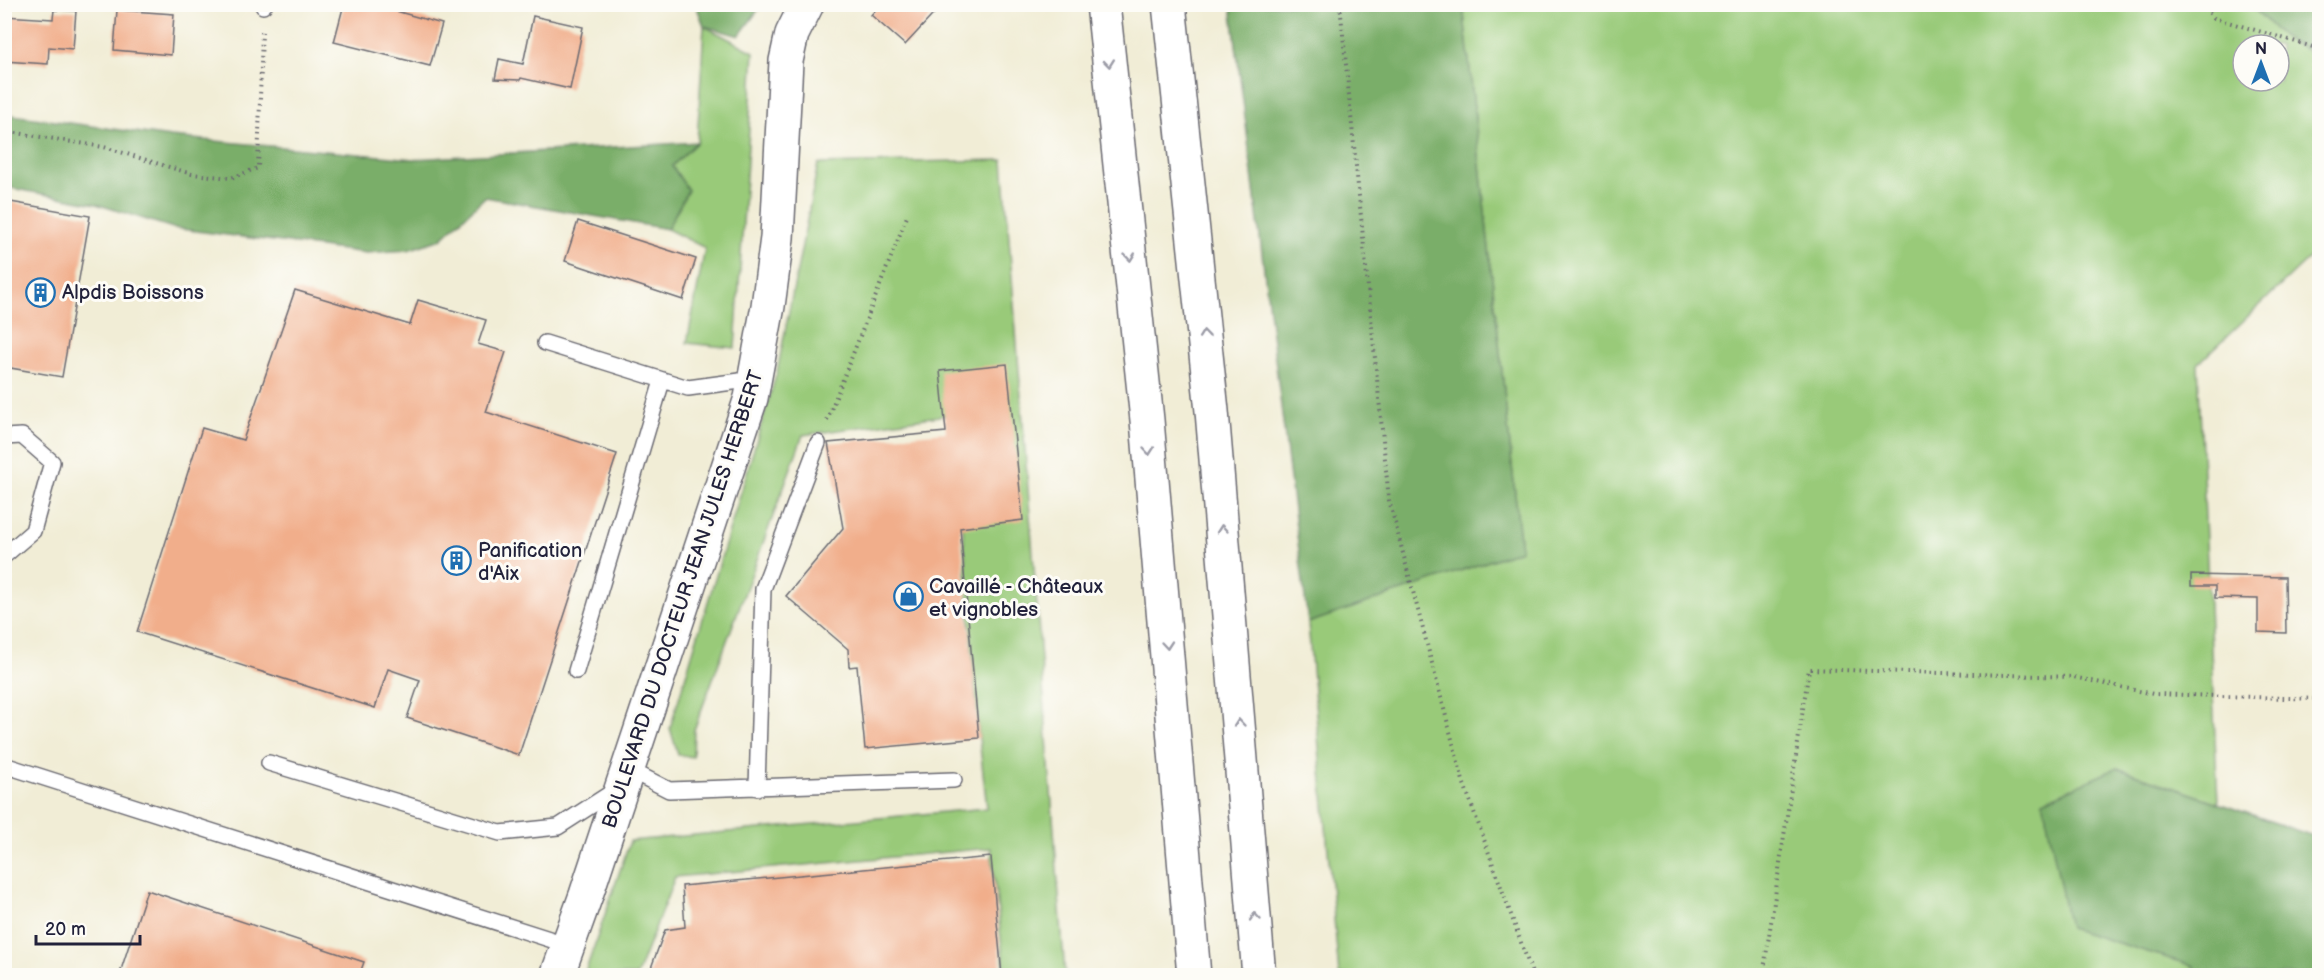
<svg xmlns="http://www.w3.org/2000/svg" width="2324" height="980" font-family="'Balsamiq Sans',sans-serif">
<rect width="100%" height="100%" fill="#fdfcf7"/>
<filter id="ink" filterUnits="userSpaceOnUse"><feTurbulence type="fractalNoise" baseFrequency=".0167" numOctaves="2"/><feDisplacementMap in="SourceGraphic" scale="12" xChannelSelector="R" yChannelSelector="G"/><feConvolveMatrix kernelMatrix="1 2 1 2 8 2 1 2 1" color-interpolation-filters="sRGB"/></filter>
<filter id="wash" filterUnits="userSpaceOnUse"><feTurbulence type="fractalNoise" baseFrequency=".008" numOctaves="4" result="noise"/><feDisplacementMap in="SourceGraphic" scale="24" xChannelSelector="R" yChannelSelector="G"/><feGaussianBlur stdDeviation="1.35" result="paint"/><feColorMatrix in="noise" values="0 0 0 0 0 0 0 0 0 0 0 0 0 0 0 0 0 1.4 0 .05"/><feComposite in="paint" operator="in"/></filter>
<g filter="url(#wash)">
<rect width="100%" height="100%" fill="#f1edd6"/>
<path fill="#99ca79" stroke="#5e765a" stroke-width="1.5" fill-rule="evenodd" d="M1463,5H2250L2283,37L2319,56V249L2198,364L2218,803L2117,768L2069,928L2194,966L2195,975H1339L1308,623L1521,550ZM2243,45H2279V81H2243Z
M704,26L754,52L735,348L687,343L705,248L667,229L688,190L672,166L697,142Z
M1003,160L1065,975H1005L991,848L675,877L637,975L584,976L630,841L987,808L979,738L954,414L803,435L694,730L693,757L678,755L670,728L777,372L818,164Z"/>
<path fill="#7aae69" stroke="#4e6852" stroke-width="1.5" d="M696,5H762L739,36L704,26Z
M1231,5H1463L1521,550L1308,623Z
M2250,5H2319V56L2283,37Z
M5,114L171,137L414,159L697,142L672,166L688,190L667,229L485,197L441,239L408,250L366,253L173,228L96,204L5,187Z
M2117,768L2319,838V975H2195L2194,966L2069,928L2043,801Z"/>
<g id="blocks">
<path fill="#f1ae8b" d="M344,4H371L442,24L430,66L334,42Z
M881,4H943L905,45L871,15Z
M54,10L76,11L73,49L49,47L48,64L4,61V16L53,19Z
M117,10L174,14L171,55L114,50Z
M533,16L583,27L570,89L521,78L520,80L495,79L499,59L523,64Z
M5,201L90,216L62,377L5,367Z
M578,221L696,259L683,300L565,261Z
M295,290L410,325L418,300L486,320L478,344L506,352L486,412L617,454L519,755L407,718L420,680L388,669L375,708L137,632L202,428L243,440Z
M1007,364L1023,520L960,528L979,738L865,749L857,666L849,667L848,649L786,596L843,528L828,443L946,432L940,371Z
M2191,575L2285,577L2286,633L2258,632V599L2215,598V586H2191Z
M991,857L1002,976H896V971L844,976H648L665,930L685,927L682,886Z
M147,890L364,962L359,976H119Z"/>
</g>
</g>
<g filter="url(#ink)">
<use href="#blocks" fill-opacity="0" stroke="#6a6971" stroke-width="1.5"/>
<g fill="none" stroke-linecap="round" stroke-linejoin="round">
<defs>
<path id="lane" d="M263,6L265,4
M545,343L688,388L755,379
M4,437L22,436L52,462L33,531L4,556
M576,671L662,381
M269,763L500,833L558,827L617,789
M4,765L568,945
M628,769L669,790L954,780
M757,788L763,589L818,443"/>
<path id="secondary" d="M557,976L586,895L751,398L768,306L777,238L786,61L792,34L807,4"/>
<path id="highway" d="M1103,4L1147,420L1194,976
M1169,4L1212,411L1259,976"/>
</defs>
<use href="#lane" stroke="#6a6971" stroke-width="18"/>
<use href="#secondary" stroke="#6a6971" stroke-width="36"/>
<use href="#highway" stroke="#6a6971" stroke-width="36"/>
<path stroke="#6a6971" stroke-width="4" stroke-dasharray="1.5 4.5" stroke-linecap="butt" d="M1340,4L1389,500L1463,781L1533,976
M2201,4L2214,18L2320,49
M4,131L104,147L192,174L231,178L258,168L262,31
M827,420L908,214
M1763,976L1809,669L2073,677L2153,694L2320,699"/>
<use href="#lane" stroke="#fff" stroke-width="15"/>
<use href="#secondary" stroke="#fff" stroke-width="33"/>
<use href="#highway" stroke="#fff" stroke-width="33"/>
</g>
<defs><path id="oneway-chevron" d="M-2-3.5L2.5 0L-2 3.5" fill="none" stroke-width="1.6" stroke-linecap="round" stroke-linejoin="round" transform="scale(1.5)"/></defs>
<g stroke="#9c9ca7">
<use href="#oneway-chevron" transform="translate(1109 63) rotate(84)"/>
<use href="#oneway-chevron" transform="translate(1130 257) rotate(84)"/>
<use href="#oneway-chevron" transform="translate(1204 334) rotate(-96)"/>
<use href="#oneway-chevron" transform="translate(1149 451) rotate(85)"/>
<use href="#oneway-chevron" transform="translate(1222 529) rotate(-95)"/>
<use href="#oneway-chevron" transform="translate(1167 645) rotate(85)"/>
<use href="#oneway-chevron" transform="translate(1239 723) rotate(-95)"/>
<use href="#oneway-chevron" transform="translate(1255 917) rotate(-95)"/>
</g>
</g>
<defs>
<symbol id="building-ring" viewBox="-11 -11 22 22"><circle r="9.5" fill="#fdfcf7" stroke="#1f6fb2" stroke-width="1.5"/><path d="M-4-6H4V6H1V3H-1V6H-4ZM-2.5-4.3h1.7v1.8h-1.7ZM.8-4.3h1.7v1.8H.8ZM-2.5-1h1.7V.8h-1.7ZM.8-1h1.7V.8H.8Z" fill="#1f6fb2"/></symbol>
<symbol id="shop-ring" viewBox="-11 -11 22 22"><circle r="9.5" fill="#fdfcf7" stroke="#1f6fb2" stroke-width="1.5"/><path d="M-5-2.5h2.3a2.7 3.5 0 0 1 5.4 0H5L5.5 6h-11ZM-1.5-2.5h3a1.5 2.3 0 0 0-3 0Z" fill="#1f6fb2"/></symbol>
</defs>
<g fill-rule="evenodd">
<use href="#building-ring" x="24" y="276" width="33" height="33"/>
<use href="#building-ring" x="440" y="544" width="33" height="33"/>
<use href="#shop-ring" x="892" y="580" width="33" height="33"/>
</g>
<g text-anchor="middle" stroke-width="6" stroke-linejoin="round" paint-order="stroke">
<g font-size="20" fill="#22223b" stroke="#fdfcf7" text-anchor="start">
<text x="62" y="299">Alpdis Boissons</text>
<text x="478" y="557">Panification<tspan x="478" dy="23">d'Aix</tspan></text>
<text x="929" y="593">Cavaillé - Châteaux<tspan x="929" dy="23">et vignobles</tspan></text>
</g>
<g font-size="20" fill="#22223b" stroke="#fdfcf7">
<text transform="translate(682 599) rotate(-72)" y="7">BOULEVARD DU DOCTEUR JEAN JULES HERBERT</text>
</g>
</g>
<rect width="2324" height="980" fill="none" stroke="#fdfcf7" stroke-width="24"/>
<g transform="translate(2261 63)"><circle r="28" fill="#fdfcf7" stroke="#a5a5ac" stroke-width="1.5"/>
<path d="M0-4.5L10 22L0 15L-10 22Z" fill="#1f6fb2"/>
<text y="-9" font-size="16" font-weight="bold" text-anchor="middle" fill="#22223b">N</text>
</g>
<path d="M36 935v9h104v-9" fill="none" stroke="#22223b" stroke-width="3"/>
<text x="45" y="935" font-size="18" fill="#22223b" stroke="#fdfcf7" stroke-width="4.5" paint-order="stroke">20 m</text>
</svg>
